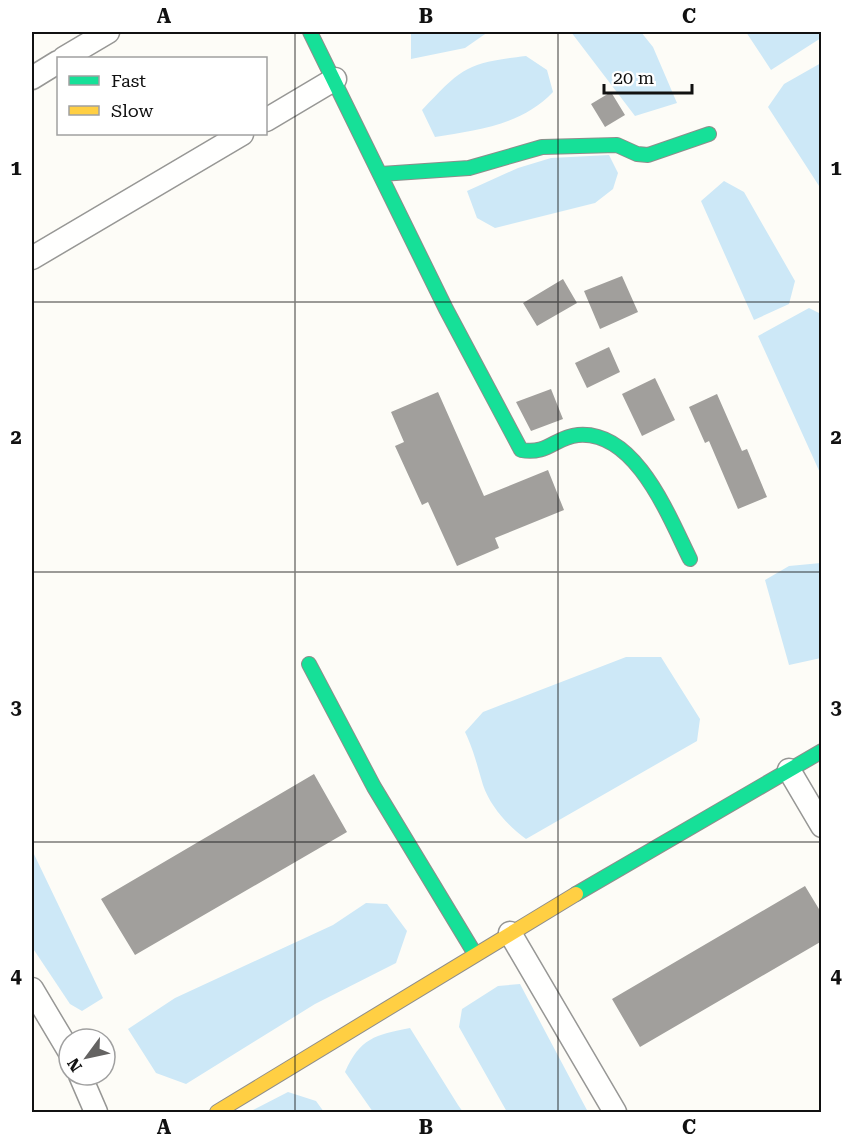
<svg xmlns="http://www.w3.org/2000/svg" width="853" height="1144" font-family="'Roboto Serif',serif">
<rect width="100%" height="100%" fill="#fdfcf7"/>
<path fill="#cde8f7" d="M411,32H488L465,48L411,59Z
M571,32H641L653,47L677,103L635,116Z
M746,32H821V38L771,70Z
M526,56L547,70L553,92C522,125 477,130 435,137L422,110C463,67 466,63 526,56Z
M821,63V189L768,107L784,84Z
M609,155L618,173L613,189L595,203L495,228L477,218L467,191L518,168L551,158Z
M724,181L744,192L795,281L789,304L754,320L701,201Z
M809,308L821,314V475L758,336Z
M821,563V658L789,665L765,580L789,566Z
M626,657H661L700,719L697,741L526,839C508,826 490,806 483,785C477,765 474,751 465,732L483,712Z
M32,850L103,998L82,1011L70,1004L32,947Z
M366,903L387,904L407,931L396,963L315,1004L186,1084L156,1073L128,1029L175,998L333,925Z
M520,984L580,1097L588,1112H507L459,1027L462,1009L498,986Z
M410,1028L458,1105L463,1112H373L345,1072C360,1038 375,1035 410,1028Z
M288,1092L316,1101L324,1112H249Z"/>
<path fill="#a19f9c" d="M611,92L625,115L605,127L591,104Z
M622,276L638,312L600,329L584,291Z
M563,279L577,303L537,326L523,303Z
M609,347L620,372L587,388L575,363Z
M655,378L675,420L642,436L622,394Z
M551,389L563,419L531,431L516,402Z
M438,392L484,496L548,470L564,510L495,538L499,548L457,566L428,502L422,505L395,446L404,442L391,412Z
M717,394L742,451L747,449L767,497L738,509L709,441L705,443L689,407Z
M314,774L347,832L135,955L101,899Z
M805,886L822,914V941L640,1047L612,999Z"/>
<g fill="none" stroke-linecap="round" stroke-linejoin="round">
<defs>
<path id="street" d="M64,58L108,32
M32,78L58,62
M266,120L335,79
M32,258L242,134
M789,770L822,826
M510,933L615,1112
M32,989L69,1051
M80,1075L96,1112"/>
<path id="fast" d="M310,32L446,309L521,450C548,455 555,437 578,435C636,430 669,517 690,559
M381,174L469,168L542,147L617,145L637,154L648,155L709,134
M309,664L374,787L475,954
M576,894L822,751"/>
<path id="slow" d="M217,1112L576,894"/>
</defs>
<use href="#street" stroke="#979795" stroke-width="25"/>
<use href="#fast" stroke="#8e8d8b" stroke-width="16"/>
<use href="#slow" stroke="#8e8d8b" stroke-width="16"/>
<use href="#street" stroke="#fffffe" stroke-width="22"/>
<use href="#fast" stroke="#16e098" stroke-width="14"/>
<use href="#slow" stroke="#ffcf43" stroke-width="14"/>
</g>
<path fill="none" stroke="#111" stroke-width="1.5" stroke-opacity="0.55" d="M295,32V1112M558,32V1112M32,302H822M32,572H822M32,842H822"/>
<rect width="853" height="1144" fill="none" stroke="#ffffff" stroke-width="66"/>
<rect x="57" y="57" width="210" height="78" fill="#ffffff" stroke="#a0a0a0" stroke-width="1.5"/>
<rect x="69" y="76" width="30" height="9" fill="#16e098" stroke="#a0a0a0" stroke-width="1.5"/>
<text x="111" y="87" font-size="18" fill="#111111">Fast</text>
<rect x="69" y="106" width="30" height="9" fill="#ffcf43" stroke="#a0a0a0" stroke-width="1.5"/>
<text x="111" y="117" font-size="18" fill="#111111">Slow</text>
<g transform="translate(87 1057) rotate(237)"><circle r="28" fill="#ffffff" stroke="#a0a0a0" stroke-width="1.5"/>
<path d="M0-4.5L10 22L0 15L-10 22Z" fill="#646362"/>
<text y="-9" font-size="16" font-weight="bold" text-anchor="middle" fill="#111111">N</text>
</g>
<path d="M604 84v9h88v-9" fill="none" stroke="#111111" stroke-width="3"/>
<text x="613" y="84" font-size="18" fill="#111111" stroke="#ffffff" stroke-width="4.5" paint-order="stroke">20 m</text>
<rect x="33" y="33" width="787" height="1078" fill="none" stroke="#111" stroke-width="2"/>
<g font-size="20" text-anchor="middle" font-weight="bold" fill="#111">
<text x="164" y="23">A</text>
<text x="426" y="23">B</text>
<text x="689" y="23">C</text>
<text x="16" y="175">1</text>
<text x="836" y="175">1</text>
<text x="16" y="444">2</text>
<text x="836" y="444">2</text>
<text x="16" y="714">3</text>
<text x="836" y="714">3</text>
<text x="16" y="983">4</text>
<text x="836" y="983">4</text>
<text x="164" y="1134">A</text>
<text x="426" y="1134">B</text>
<text x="689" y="1134">C</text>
</g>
</svg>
